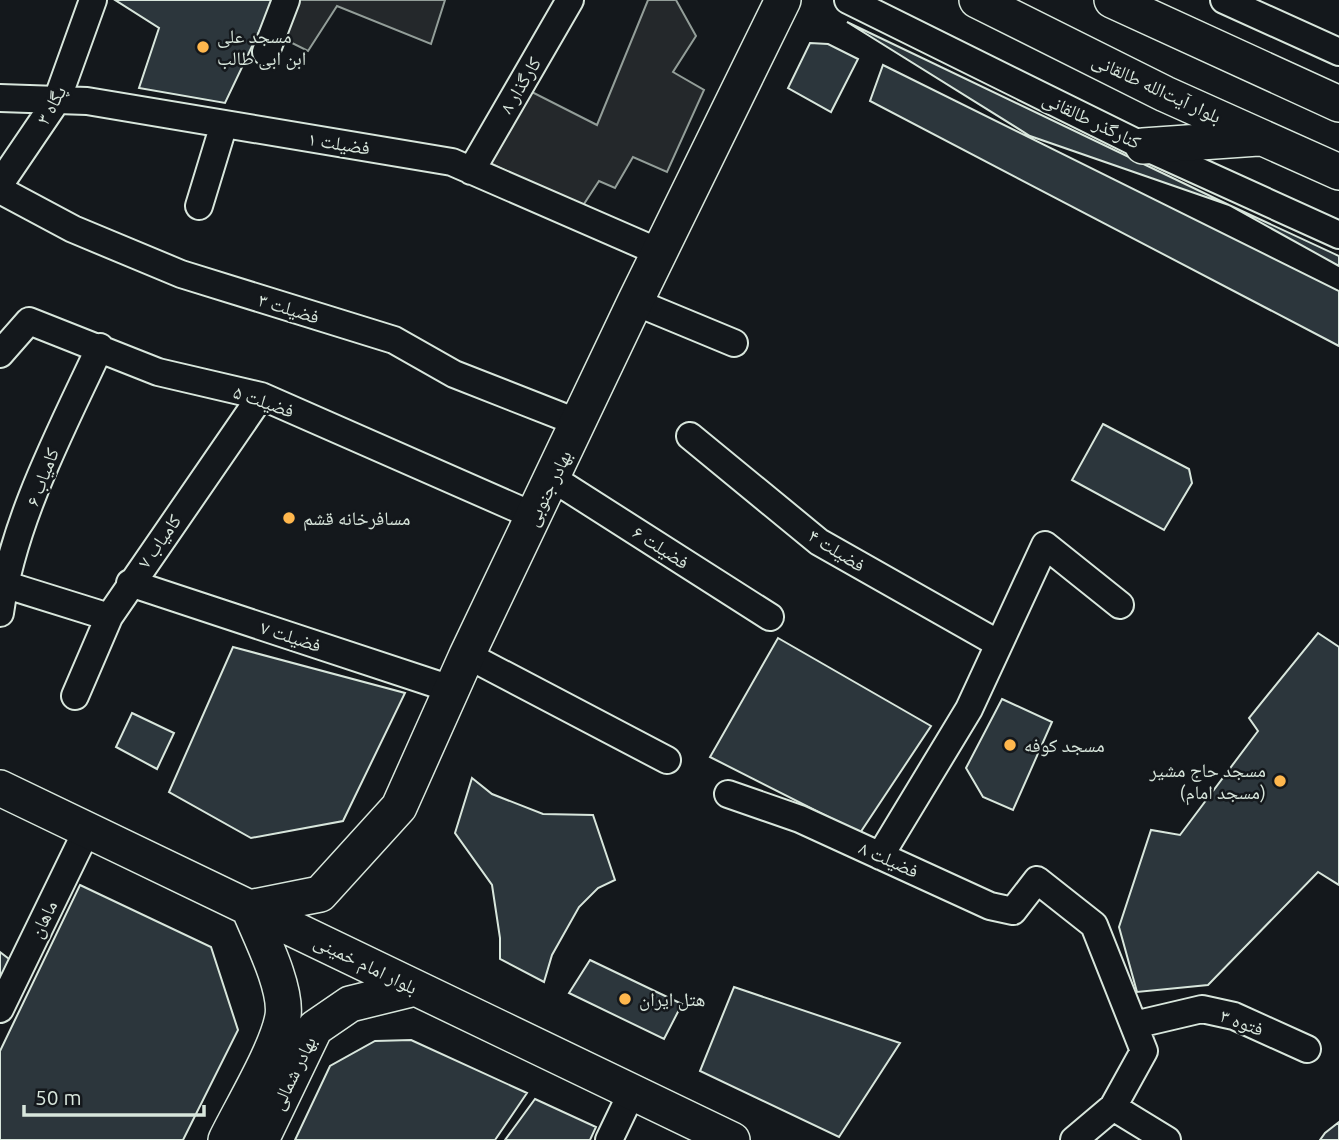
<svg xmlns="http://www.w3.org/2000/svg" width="1339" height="1140" font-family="Ubuntu,'Noto Naskh Arabic',sans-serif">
<rect width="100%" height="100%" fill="#14181c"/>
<path fill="#24282b" stroke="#939e99" stroke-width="2" d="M284,0H445L431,44L337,6L308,51L270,32Z
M648,0H676L696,36L673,72L704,90L667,172L633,157L615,188L599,181L582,207L488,162L505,124L532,92L597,125Z"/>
<path fill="#2c363c" stroke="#d8e6dc" stroke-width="2" d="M115,0H274L225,103L139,88L159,28Z
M847,22L1229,205L1030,136Z
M810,43L828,44L858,59L831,112L788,88Z
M883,65L1339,291V346L870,101Z
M1229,205L1339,256V266Z
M1103,424L1189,469L1192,483L1164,530L1072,480Z
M1318,633L1339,647V885L1318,872L1208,985L1137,992L1119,927L1151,830L1180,835L1258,731L1249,718Z
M778,638L931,726L860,833L710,757Z
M233,647L405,693L343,821L251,838L169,792Z
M1002,699L1052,722L1013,810L983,797L966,768Z
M132,713L174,733L157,769L116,747Z
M472,778L492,794L543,814L593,815L615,880L598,888L579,907L552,955L544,982L500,959V938L492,885L455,833Z
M80,885L211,947L238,1030L183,1140H0V1051Z
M0,952L13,962L0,983Z
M590,960L682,1004L664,1039L569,993Z
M734,987L900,1043L839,1137L700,1071Z
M411,1040L527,1093L495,1140H295L330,1066L375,1041Z
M535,1099L596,1127L590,1140H505Z
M1339,1122V1140H1320L1325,1133Z"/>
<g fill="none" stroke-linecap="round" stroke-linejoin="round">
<defs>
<path id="minor" d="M848,0L1143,146L1339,235
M1224,0L1339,52
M266,52L286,0
M0,98L87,101L452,162L661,253
M471,171L570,0
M0,184L57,100L93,0
M0,190L73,229L181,274L394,340L454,374L579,423
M199,206L224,124
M635,302L734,343
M0,354L29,321L158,372L261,396L534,516
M690,436L819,542L999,644
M552,478L770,617
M0,583L109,617
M130,583L451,689
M0,613C13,520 61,431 100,347
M467,655L667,760
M75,696L109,617L261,396
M728,794L800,819L990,906L1013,911L1037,880L1094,925L1144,1051L1113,1107L1074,1140
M880,856L969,709L1045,545L1120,605
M0,1009L87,830
M1134,1025L1202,1009L1234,1016L1307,1049
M1113,1107L1167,1140
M609,1140L632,1092"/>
<path id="major" d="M977,0L1165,94L1339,172
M1112,0L1339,104
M1143,146L1258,138
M0,788L732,1140
M226,1140C241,1109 278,1048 283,1016C287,987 260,935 249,908L320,894L399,807L467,655L635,302L783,0
M261,1140L315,1028L350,1004L415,988"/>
</defs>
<use href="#minor" stroke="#d8e6dc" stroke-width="30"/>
<use href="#major" stroke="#d8e6dc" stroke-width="38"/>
<use href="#minor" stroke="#14181c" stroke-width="26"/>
<use href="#major" stroke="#14181c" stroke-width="35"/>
</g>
<g fill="#ffb74d" stroke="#14181c" stroke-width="2.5">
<circle cx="203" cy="47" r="7"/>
<circle cx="289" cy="518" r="7"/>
<circle cx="1010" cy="745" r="7"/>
<circle cx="1280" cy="781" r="7"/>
<circle cx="625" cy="999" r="7"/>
</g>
<g text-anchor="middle" stroke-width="5" stroke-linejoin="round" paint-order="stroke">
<g font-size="19" fill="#d8e6dc" stroke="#14181c" text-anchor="start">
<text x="217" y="43">مسجد علی<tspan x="217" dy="22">ابن ابی طالب</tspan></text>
<text x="303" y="525">مسافرخانه قشم</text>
<text x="1024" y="752">مسجد کوفه</text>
<text x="1266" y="777" text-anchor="end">مسجد حاج مشیر<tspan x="1266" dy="22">(مسجد امام)</tspan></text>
<text x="639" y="1006">هتل ایران</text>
</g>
<g font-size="19" fill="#d8e6dc" stroke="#14181c">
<text transform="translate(520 85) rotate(-59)" y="7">کارگذار ۸</text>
<text transform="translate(1157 88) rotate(25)" y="7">بلوار آیت‌الله طالقانی</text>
<text transform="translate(51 105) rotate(-61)" y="7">پگاه ۳</text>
<text transform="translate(1092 120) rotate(26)" y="7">کنارگذر طالقانی</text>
<text transform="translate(339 143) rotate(9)" y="7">فضیلت ۱</text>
<text transform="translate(289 308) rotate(17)" y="7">فضیلت ۳</text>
<text transform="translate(264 401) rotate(19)" y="7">فضیلت ۵</text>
<text transform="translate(42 477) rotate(-69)" y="7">کامیاب ۶</text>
<text transform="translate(548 488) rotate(-64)" y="7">بهادر جنوبی</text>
<text transform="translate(159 541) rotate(-55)" y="7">کامیاب ۷</text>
<text transform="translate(661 547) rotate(33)" y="7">فضیلت ۶</text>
<text transform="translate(837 550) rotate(32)" y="7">فضیلت ۴</text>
<text transform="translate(291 636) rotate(18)" y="7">فضیلت ۷</text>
<text transform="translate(889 859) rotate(24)" y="7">فضیلت ۸</text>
<text transform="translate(43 919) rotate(-64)" y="7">ماهان</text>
<text transform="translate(366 964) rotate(26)" y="7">بلوار امام خمینی</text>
<text transform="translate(1242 1022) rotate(20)" y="7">فتوه ۳</text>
<text transform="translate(293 1073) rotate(-64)" y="7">بهادر شمالی</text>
</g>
</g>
<path d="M24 1105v10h180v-10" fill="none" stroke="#d8e6dc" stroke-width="3.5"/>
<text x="35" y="1105" font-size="21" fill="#d8e6dc" stroke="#14181c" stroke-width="5" paint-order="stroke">50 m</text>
</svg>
